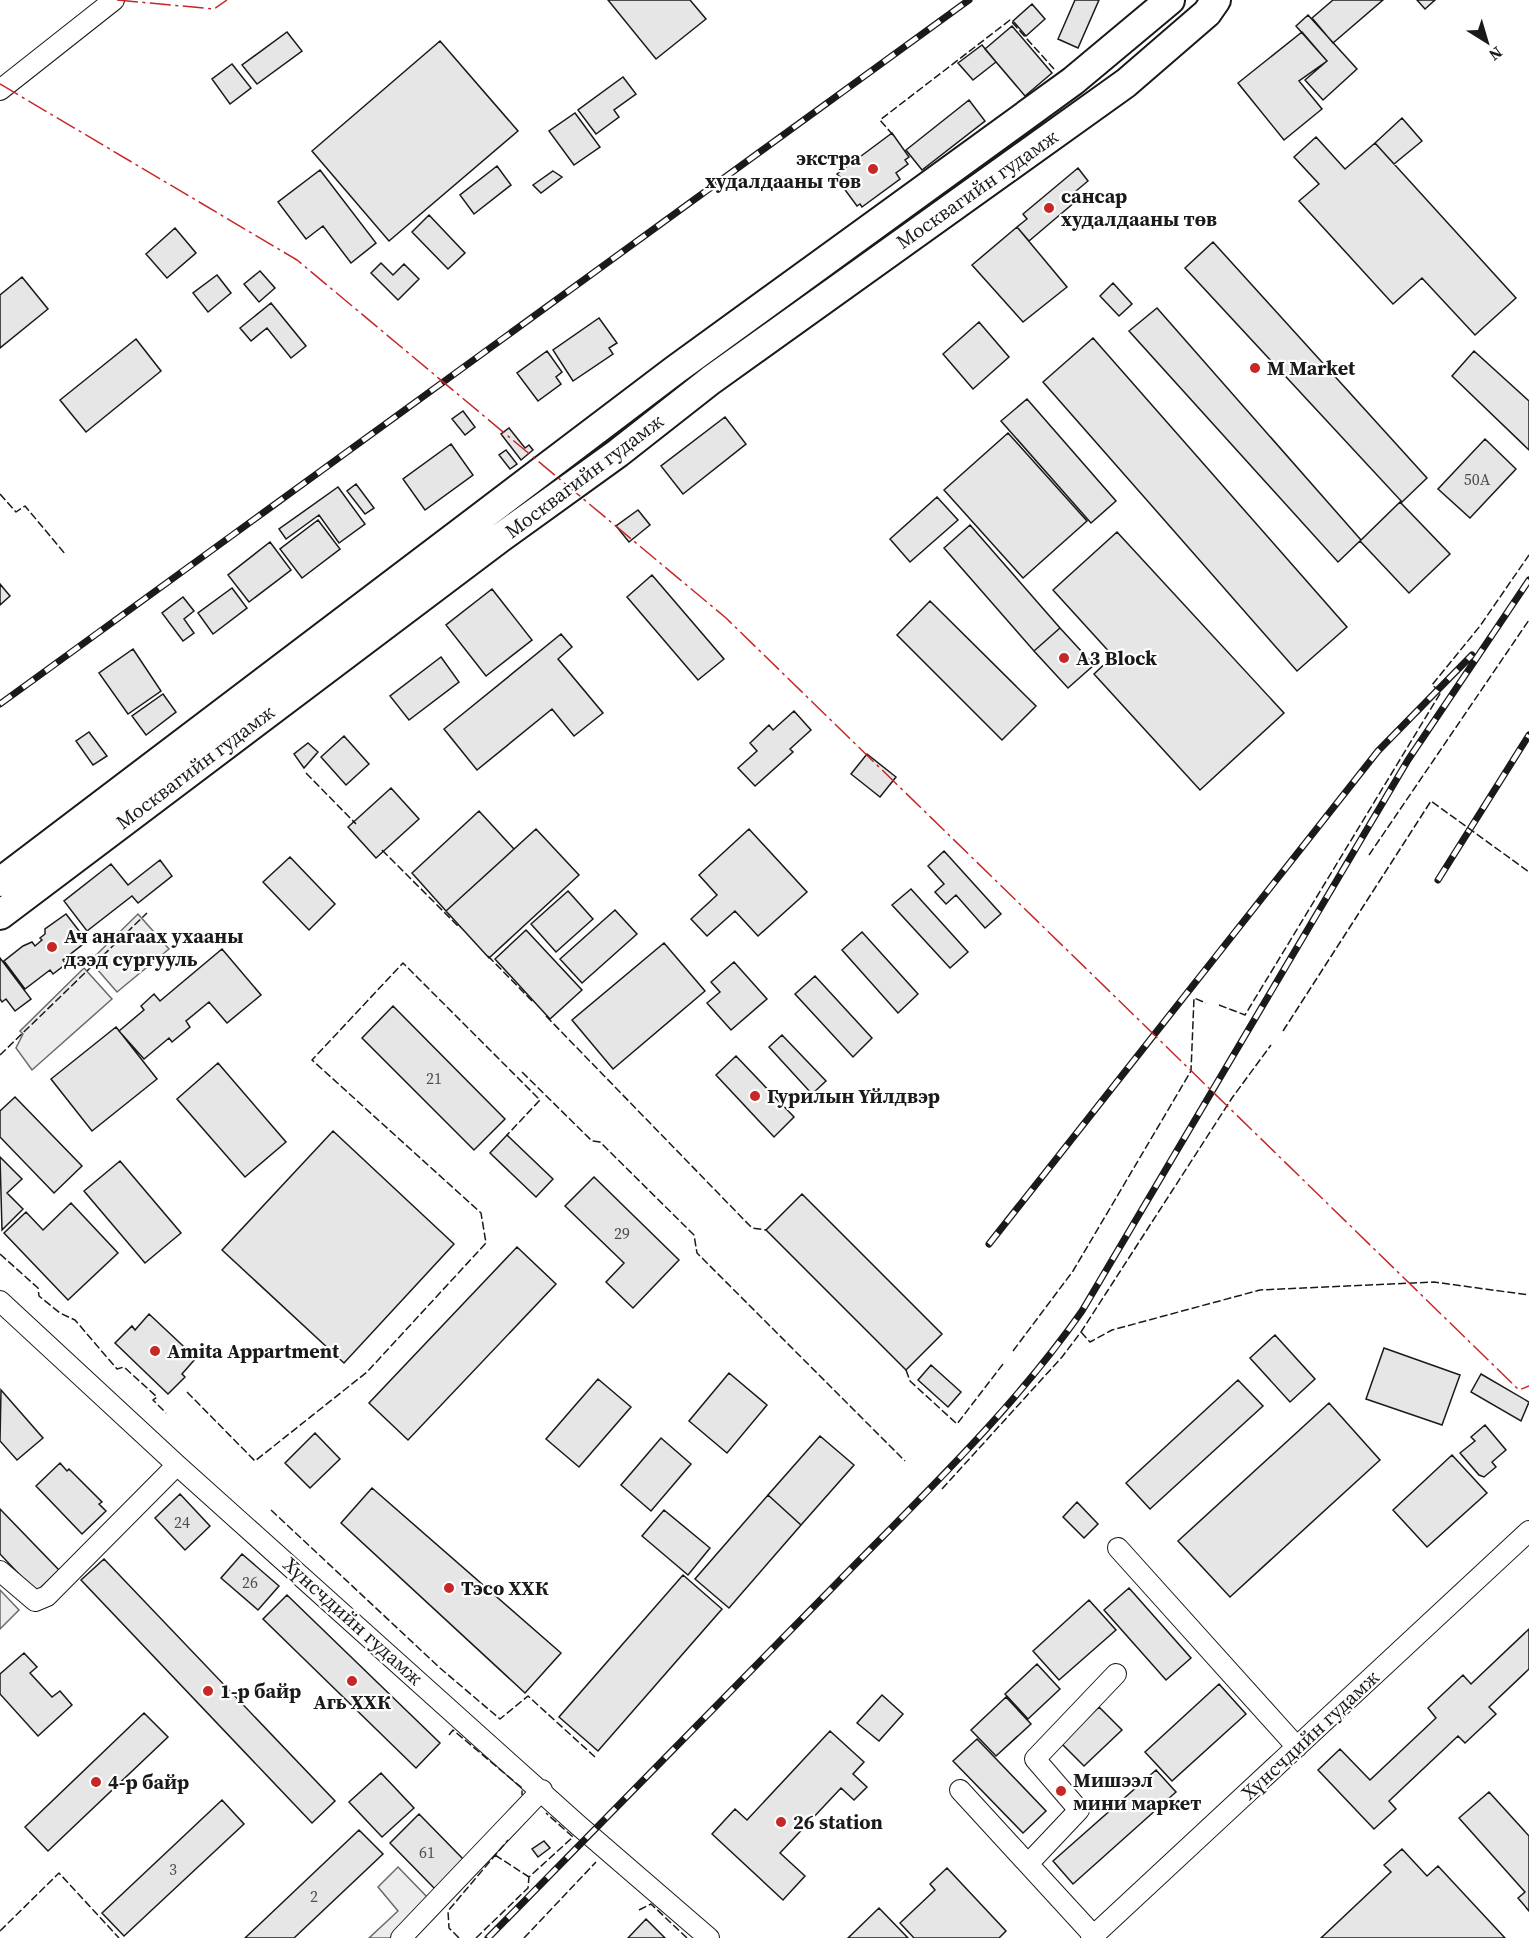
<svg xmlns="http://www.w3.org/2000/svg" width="1529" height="1938" font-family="'Source Serif 4',serif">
<rect width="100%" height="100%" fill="#fff"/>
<path fill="#ededed" stroke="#6a6a6a" stroke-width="1.5" d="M138,914L169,949L117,992L90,961Z
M84,968L112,999L32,1070L16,1048L23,1034L20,1031Z
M0,1590L19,1610L0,1629Z
M398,1867L429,1899L390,1938H369L398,1911L378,1887Z"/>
<path fill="#e6e6e6" stroke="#1a1a1a" stroke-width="1.5" d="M608,0H690L706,19L656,59Z
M1075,0H1099L1078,48L1058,39Z
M1333,0H1383L1333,43L1312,18Z
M1417,0H1435L1425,9Z
M1032,4L1045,19L1026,36L1013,21Z
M1308,15L1357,69L1323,100L1305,80L1327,61L1296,26Z
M1012,26L1052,73L1025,96L985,49Z
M287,32L302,51L257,84L242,65Z
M1302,32L1327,61L1299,81L1322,109L1284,140L1238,83Z
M440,41L518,131L389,241L312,151Z
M982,45L996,62L973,80L958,63Z
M232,64L251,88L230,104L212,79Z
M623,77L636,94L614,110L619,117L596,134L578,110Z
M969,100L985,121L922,170L906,150Z
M575,113L600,147L574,165L549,131Z
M1402,118L1422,141L1394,164L1375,143Z
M892,133L909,157L905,160L908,164L896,173L900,179L862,207L860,204L857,206L837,179L840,177L837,174Z
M1316,137L1345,169L1375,143L1516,298L1475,335L1422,278L1393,304L1299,201L1319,184L1294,157Z
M497,166L511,185L474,214L460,195Z
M1078,168L1088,181L1070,196L1075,202L1029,241L1017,227L1027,219L1023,214Z
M320,170L376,243L351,263L323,226L306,239L278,202Z
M553,171L562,177L541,193L533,185Z
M429,215L465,253L448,269L412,232Z
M1017,227L1067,287L1023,322L972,265Z
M175,228L196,253L167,278L146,254Z
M1213,242L1427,478L1402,502L1185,268Z
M381,263L393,275L404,264L419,279L398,300L371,273Z
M260,271L275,288L259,302L244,284Z
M217,275L231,293L208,312L193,293Z
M22,277L48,309L0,348V295Z
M1113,283L1132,304L1119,316L1100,296Z
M271,303L306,346L291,358L267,328L251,341L240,328Z
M1157,308L1361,540L1338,562L1129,331Z
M599,318L617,343L609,348L613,354L573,381L553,350Z
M979,322L1009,357L973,389L943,354Z
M1093,338L1347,627L1297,671L1043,382Z
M136,339L161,371L86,432L60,400Z
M547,351L562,372L556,377L561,384L538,401L517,373Z
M1474,351L1529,401V450L1452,376Z
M1027,399L1116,501L1091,523L1001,421Z
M463,411L475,427L465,435L452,419Z
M725,417L746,444L683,494L661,466Z
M509,428L525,448L529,445L533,450L521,460L501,434Z
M1008,433L1087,521L1023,578L944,490Z
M1485,439L1516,469L1470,518L1438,489Z
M451,444L473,475L425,510L403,479Z
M506,450L517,464L510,469L499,455Z
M356,484L374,508L365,514L347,491Z
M338,487L365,524L339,543L319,515L286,539L279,529Z
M937,497L958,520L910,562L890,539Z
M1400,502L1450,554L1409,593L1360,541Z
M638,510L650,525L629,542L616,526Z
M318,520L340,549L302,578L280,549Z
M970,525L1060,628L1034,651L944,548Z
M1117,532L1284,713L1200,790L1094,674L1113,656L1053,590Z
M270,542L291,570L249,602L228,575Z
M652,575L724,659L698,680L627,597Z
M0,584L10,596L0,605Z
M232,588L247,608L213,634L198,613Z
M492,589L532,640L486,676L446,625Z
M183,597L194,611L184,619L194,633L183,641L162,613Z
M930,601L1036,706L1002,740L897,635Z
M1060,628L1094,665L1068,688L1034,651Z
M561,634L572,647L558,659L603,713L574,736L552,709L477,770L444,729Z
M133,649L161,691L128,714L99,673Z
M441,657L459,682L409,720L390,696Z
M163,694L176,712L146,735L132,716Z
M794,711L811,730L790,749L793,752L755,786L738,768L757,751L750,743L769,725L773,730Z
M89,732L107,756L93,765L76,741Z
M344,736L369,764L346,785L321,757Z
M308,743L318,752L304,768L294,754Z
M867,754L896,777L880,797L851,774Z
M391,788L419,819L376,858L348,827Z
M479,811L514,849L446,911L412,873Z
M536,829L579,875L489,958L446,911Z
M749,829L807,892L758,936L735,911L707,936L691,919L717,895L699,875Z
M944,851L1001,914L985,928L956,895L946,904L935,892L944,884L928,866Z
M290,857L335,904L309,930L263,882Z
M160,860L172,876L138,903L132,896L87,931L64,901L111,864L128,885Z
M911,889L968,952L950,968L892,905Z
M568,891L593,919L556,952L531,924Z
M615,910L637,934L582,983L560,959Z
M66,914L87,941L63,960L66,964L53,974L50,970L25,989L4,961L23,946L32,942L35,946L42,940L40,938L45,934V929Z
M526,930L582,990L550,1019L495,959Z
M862,932L918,994L898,1013L842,950Z
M664,943L705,991L613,1069L572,1020Z
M222,949L261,995L227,1023L209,1002L186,1021L190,1027L172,1042L169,1038L144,1059L119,1031L144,1010L141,1006L154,994L160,1001Z
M0,958L31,999L15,1011L6,999L2,1002L0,999Z
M734,962L767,999L731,1030L707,1003L720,992L711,982Z
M815,976L872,1038L853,1057L795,994Z
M393,1006L505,1119L474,1150L362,1038Z
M116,1027L157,1079L92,1131L51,1079Z
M782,1035L826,1081L812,1094L769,1047Z
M736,1056L794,1117L774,1137L716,1075Z
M218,1063L286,1142L245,1177L177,1099Z
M15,1097L82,1166L54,1193L0,1137V1111Z
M333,1131L454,1244L344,1363L222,1250Z
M507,1135L553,1179L536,1197L490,1153Z
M0,1157L22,1179L7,1193L23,1209L2,1230Z
M120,1161L181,1233L145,1263L84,1191Z
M594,1177L679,1260L633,1308L606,1282L624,1263L565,1206Z
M802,1194L942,1334L906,1370L766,1230Z
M71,1203L118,1253L68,1300L4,1233L26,1212L43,1230Z
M517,1247L556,1284L408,1440L369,1403Z
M149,1314L196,1358L182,1374L185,1377L168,1394L115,1343L132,1326L135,1330Z
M1275,1335L1315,1379L1290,1402L1250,1358Z
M1384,1348L1460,1375L1442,1425L1366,1399Z
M931,1365L961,1392L948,1407L918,1380Z
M729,1373L767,1405L727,1453L689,1421Z
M1481,1374L1529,1402L1521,1421L1471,1392Z
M598,1379L631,1407L579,1467L546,1439Z
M1238,1380L1263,1406L1150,1509L1126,1483Z
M1,1390L43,1438L17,1460L0,1441Z
M1329,1403L1380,1460L1230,1597L1178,1541Z
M1485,1425L1506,1450L1492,1462L1496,1467L1484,1477L1479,1475L1460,1453L1475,1441L1471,1437Z
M315,1433L340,1459L310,1488L285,1463Z
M820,1436L854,1465L801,1525L768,1495Z
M661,1438L691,1464L651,1511L621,1485Z
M1452,1455L1487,1493L1427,1547L1393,1510Z
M60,1463L67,1471L69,1469L102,1502L99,1504L106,1511L82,1534L36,1486Z
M372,1488L561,1653L525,1693L341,1523Z
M180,1494L210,1526L185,1550L155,1518Z
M768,1495L801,1525L729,1608L695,1579Z
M1077,1502L1098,1524L1084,1538L1063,1517Z
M0,1509L59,1570L36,1592L0,1554Z
M664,1510L710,1548L688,1575L642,1536Z
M242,1554L279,1586L258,1610L221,1578Z
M104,1559L335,1801L312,1823L81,1580Z
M683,1575L722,1609L598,1751L559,1717Z
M1129,1588L1191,1658L1166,1680L1104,1610Z
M287,1595L440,1743L416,1768L263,1619Z
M1089,1600L1116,1630L1059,1680L1033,1651Z
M1529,1629V1669L1489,1707L1496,1714L1465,1743L1458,1736L1389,1801L1396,1809L1374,1829L1318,1770L1340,1749L1370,1780L1436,1718L1428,1708L1463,1675L1471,1684Z
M24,1653L37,1667L30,1673L52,1697L60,1691L72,1705L38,1736L0,1694V1674Z
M1037,1664L1060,1689L1028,1719L1005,1694Z
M1219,1684L1246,1714L1172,1781L1145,1752Z
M882,1695L903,1714L879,1741L857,1723Z
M1006,1697L1031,1724L996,1756L971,1730Z
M1099,1707L1122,1730L1084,1766L1061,1743Z
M144,1713L168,1737L48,1851L25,1827Z
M830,1731L864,1762L853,1774L867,1787L854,1800L841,1788L780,1853L805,1876L783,1900L712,1834L735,1809L747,1820Z
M977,1739L1046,1811L1023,1833L953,1761Z
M1156,1770L1176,1792L1073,1884L1053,1861Z
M381,1773L414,1808L382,1837L349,1802Z
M1489,1792L1529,1836V1911L1518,1898L1525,1892L1459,1818Z
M222,1800L244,1824L124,1936L102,1913Z
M419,1814L465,1861L435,1889L390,1843Z
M359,1830L383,1854L294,1938H245Z
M544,1841L550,1848L538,1857L532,1849Z
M1402,1849L1427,1876L1438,1866L1505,1938H1321L1391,1872L1384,1865Z
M947,1868L1006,1931L999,1938H914L900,1923L935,1890L930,1884Z
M879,1908L908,1938H848Z
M646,1919L665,1938H628Z"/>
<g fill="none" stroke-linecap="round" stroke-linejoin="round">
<defs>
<path id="minor" d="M0,90L114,0
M0,1301L177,1465L578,1825L709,1938
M1118,1548L1297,1747
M0,1571L35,1601L47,1596L177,1465
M960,1790L1094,1936
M1028,1864L1079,1810L1035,1759L1116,1674
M401,1938L542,1790
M1091,1938L1529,1531"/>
<path id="highway" d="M0,882L675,370L1073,81L1170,0
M0,915L500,538L618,453L711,380L1126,83L1207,13L1216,0"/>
</defs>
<use href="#minor" stroke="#1a1a1a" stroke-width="22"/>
<use href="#highway" stroke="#1a1a1a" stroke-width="32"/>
<use href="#minor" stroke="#fff" stroke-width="20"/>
<use href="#highway" stroke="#fff" stroke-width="28"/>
<defs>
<path id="rail" d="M0,704L969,0
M1438,880L1529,735
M989,1244L1378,751L1472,655
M488,1938C604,1820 721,1701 837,1583C922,1496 1012,1411 1082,1311L1408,760L1529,580"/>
</defs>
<use href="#rail" stroke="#1a1a1a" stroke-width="7"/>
<use href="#rail" stroke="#fff" stroke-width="4.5" stroke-dasharray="14" stroke-linecap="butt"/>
<path stroke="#1a1a1a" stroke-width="1.5" stroke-dasharray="8 3" stroke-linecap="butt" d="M893,135L880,120L1010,20L1054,69
M0,494L16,512L25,506L66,555
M306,773L356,824
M382,850L460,928
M1369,855L1529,620
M488,956L534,1003
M1219,1005L1245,1015L1441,692L1432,685L1480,626L1529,555
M546,1016L752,1228L766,1230
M1283,1031L1431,801L1529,872
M0,1055L147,913
M522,1072L592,1141L600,1142L694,1235L697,1253L905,1461
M0,1254L38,1288L39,1296L60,1313L75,1320L117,1369L124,1367L157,1397L153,1400L166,1413
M1081,1332L1090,1342L1112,1330L1260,1290L1434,1282L1529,1295
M1013,1351L1073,1271L1191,1071L1194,998L1206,1003
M906,1370L910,1381L957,1424L1003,1364
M187,1392L255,1461L367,1372L486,1243L481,1213L312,1060L403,963L540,1100L507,1135
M942,1489L1062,1357L1081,1332L1232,1098L1271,1045
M271,1510L440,1668L500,1719L528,1696L595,1757
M449,1735L453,1730L522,1788V1795
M495,1855L529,1877
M639,1910L651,1904L687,1938
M0,1931L59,1873L119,1938
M459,1938L449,1928L448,1911L508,1840
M476,1938L528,1888L529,1877L573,1837L546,1813
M524,1938L596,1862"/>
<path stroke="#c62828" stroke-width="1.5" stroke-dasharray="21 4.5 3 4.5" stroke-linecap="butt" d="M117,0L214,9L227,0
M0,84L297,260L726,618L1519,1390L1529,1386"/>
</g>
<g fill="#c62828" stroke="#fff" stroke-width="2">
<circle cx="873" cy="169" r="6"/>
<circle cx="1049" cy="208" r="6"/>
<circle cx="1255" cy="368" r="6"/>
<circle cx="1064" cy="658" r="6"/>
<circle cx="52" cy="947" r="6"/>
<circle cx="755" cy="1096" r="6"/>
<circle cx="155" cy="1351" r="6"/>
<circle cx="449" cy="1588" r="6"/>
<circle cx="352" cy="1681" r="6"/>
<circle cx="208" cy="1691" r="6"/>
<circle cx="96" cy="1782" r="6"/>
<circle cx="1061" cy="1791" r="6"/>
<circle cx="781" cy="1822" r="6"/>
</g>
<g text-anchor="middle" stroke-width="4.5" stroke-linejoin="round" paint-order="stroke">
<g font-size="16" fill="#4d4d4d">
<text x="1477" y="485">50A</text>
<text x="434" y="1084">21</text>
<text x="622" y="1239">29</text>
<text x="182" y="1528">24</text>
<text x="250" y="1588">26</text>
<text x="427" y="1858">61</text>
<text x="173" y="1875">3</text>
<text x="314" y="1902">2</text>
</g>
<g font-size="20" font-weight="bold" fill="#1a1a1a" stroke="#fff" text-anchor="start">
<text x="861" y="165" text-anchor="end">экстра<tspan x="861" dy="23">худалдааны төв</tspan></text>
<text x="1061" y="203">сансар<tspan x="1061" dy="23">худалдааны төв</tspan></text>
<text x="1267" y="375">М Market</text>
<text x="1076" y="665">A3 Block</text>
<text x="64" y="943">Ач анагаах ухааны<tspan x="64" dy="23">дээд сургууль</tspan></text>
<text x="767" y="1103">Гурилын Үйлдвэр</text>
<text x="167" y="1358">Amita Appartment</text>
<text x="461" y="1595">Тэсо ХХК</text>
<text x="220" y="1698">1-р байр</text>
<text x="352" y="1709" text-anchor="middle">Агь ХХК</text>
<text x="1073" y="1787">Мишээл<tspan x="1073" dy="23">мини маркет</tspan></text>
<text x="108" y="1789">4-р байр</text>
<text x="793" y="1829">26 station</text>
</g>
<g font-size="20" fill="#1a1a1a" stroke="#fff">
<text transform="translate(977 189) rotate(-35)" y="7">Москвагийн гудамж</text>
<text transform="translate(584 476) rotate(-37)" y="7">Москвагийн гудамж</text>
<text transform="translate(195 767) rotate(-37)" y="7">Москвагийн гудамж</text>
<text transform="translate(353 1621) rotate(42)" y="7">Хүнсчдийн гудамж</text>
<text transform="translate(1310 1735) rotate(-43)" y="7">Хүнсчдийн гудамж</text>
</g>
</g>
<g transform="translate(1487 42) rotate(143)" stroke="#ffffff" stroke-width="4.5" paint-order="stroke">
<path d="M0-4.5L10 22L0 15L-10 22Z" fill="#1a1a1a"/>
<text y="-9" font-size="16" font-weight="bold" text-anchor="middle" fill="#1a1a1a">N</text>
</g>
</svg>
